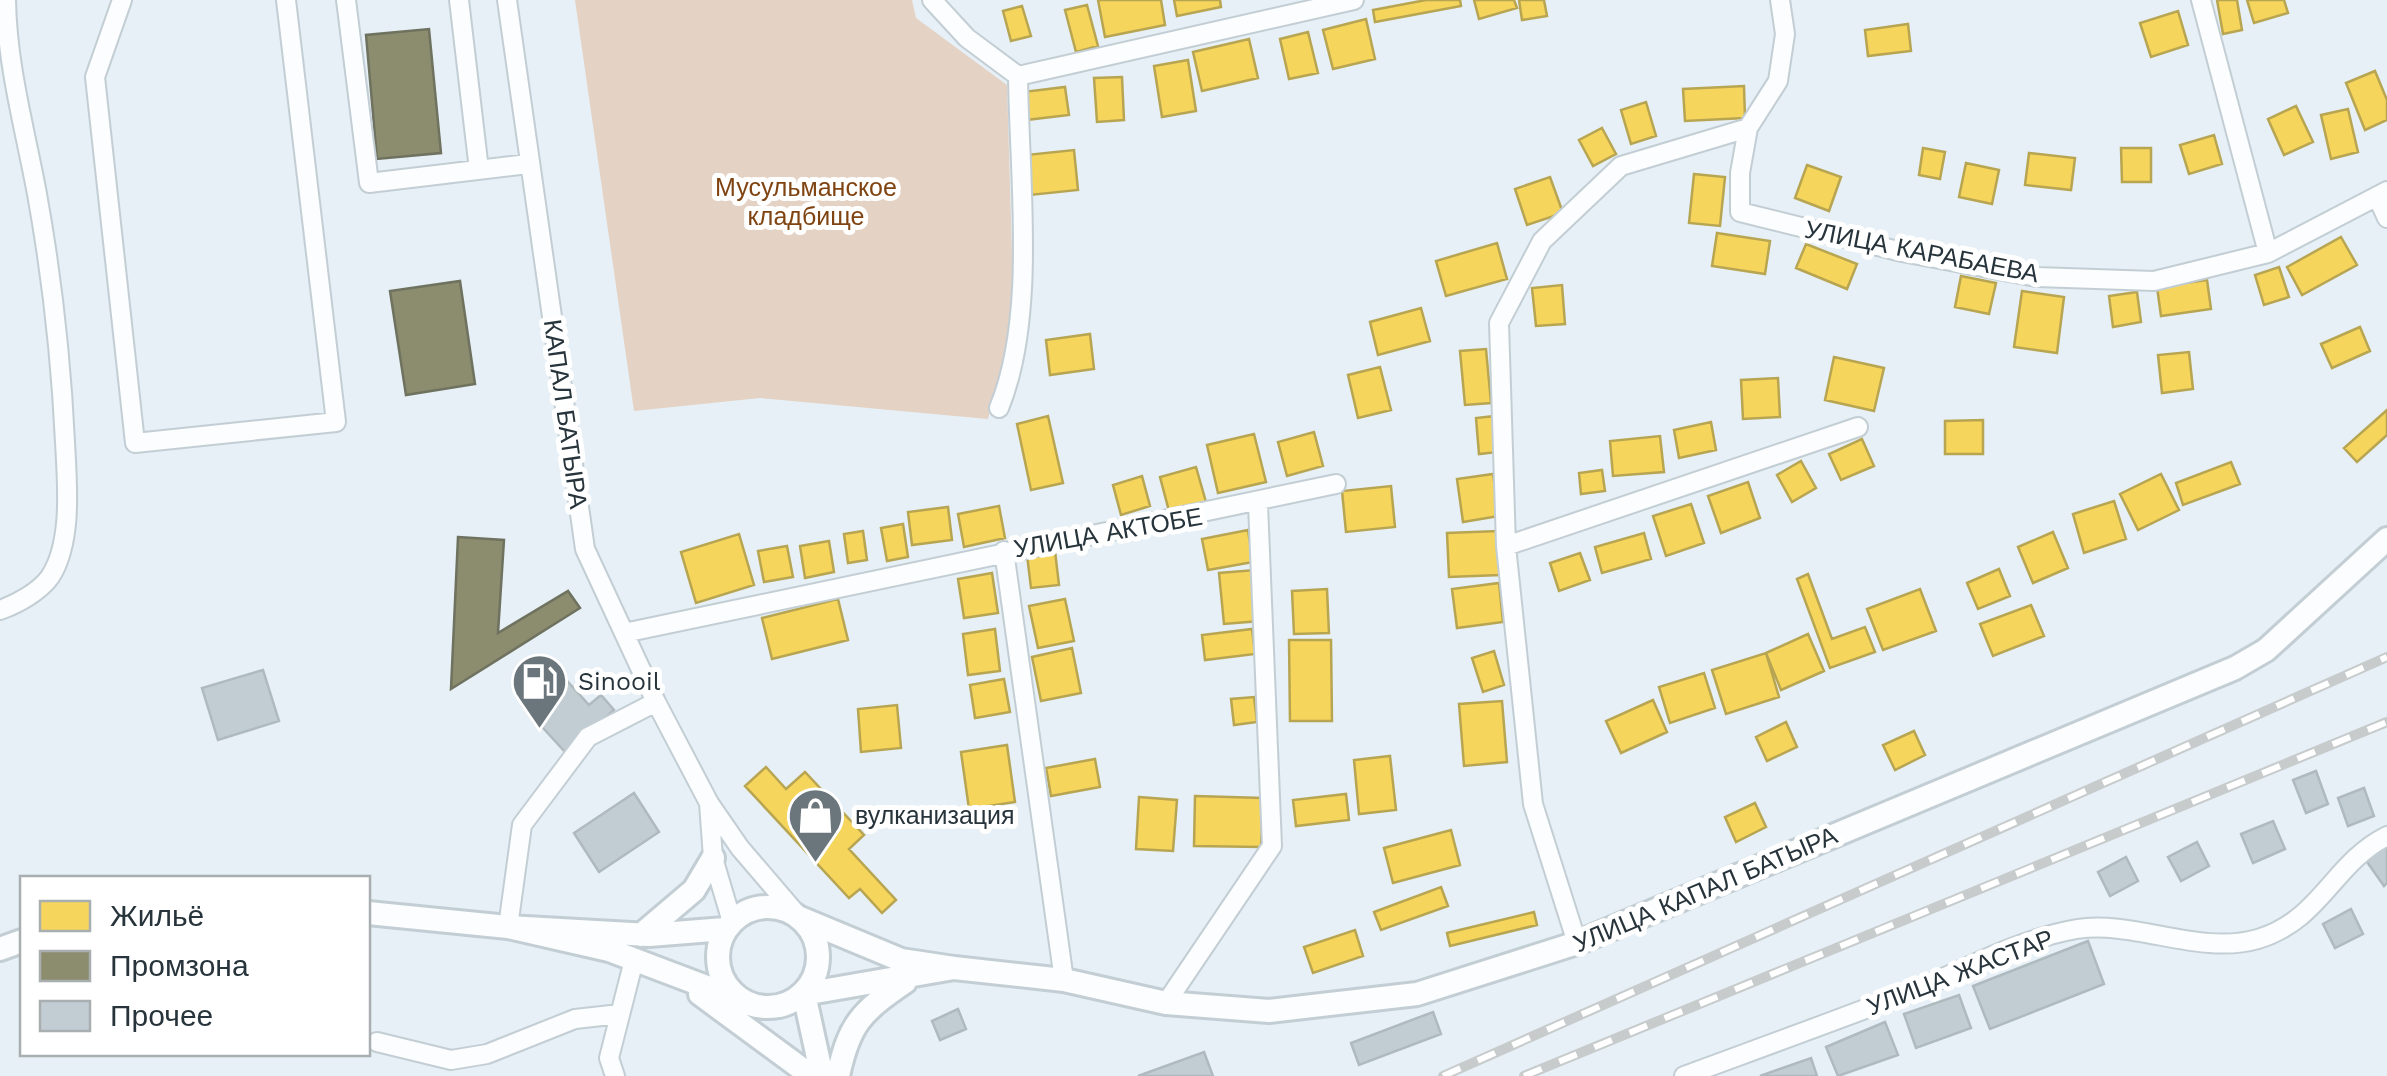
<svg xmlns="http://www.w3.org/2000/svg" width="2387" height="1076" font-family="'Work Sans',sans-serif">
<rect width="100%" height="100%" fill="#e6f0f6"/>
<path fill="#e4d2c4" d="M575,0H912L916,18L1007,85L1014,321L988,419L760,398L634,411Z"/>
<path fill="#f6d55c" stroke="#b8a552" stroke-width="2.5" d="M1098,0H1161L1165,25L1105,37Z
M1174,0H1220L1221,7L1177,16Z
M1426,0H1460L1461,6L1375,22L1373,10Z
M1474,0H1514L1517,8L1479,19Z
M1519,0H1544L1547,16L1522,20Z
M2217,0H2237L2242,30L2223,34Z
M2247,0H2284L2288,13L2254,23Z
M1087,5L1098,46L1076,52L1065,10Z
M1022,6L1031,36L1011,41L1003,11Z
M2178,11L2188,45L2151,57L2140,23Z
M1366,19L1375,59L1333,69L1323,30Z
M1908,24L1911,51L1868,56L1865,30Z
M1308,32L1318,73L1289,79L1280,39Z
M1249,39L1258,78L1202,91L1193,52Z
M1188,60L1196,111L1162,117L1154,66Z
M2375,71L2387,100V120L2365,130L2346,83Z
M1122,77L1124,120L1097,122L1094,78Z
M1744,86L1745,118L1685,121L1683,89Z
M1065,87L1069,115L1026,120L1023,92Z
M1646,102L1656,136L1631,144L1621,110Z
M2296,106L2313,142L2284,155L2268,119Z
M2348,109L2358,152L2331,159L2321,115Z
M1602,128L1616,154L1593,166L1579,140Z
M2214,135L2222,164L2189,174L2180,145Z
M1923,148L1945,152L1940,179L1919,175Z
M2121,148H2151V182H2122Z
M1074,150L1078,190L1030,195L1026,155Z
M2029,153L2075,158L2071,190L2025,185Z
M1966,163L1999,170L1992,204L1959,197Z
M1807,165L1841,177L1829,211L1795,198Z
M1694,174L1725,177L1720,226L1689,223Z
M1550,177L1563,213L1527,225L1515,189Z
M1717,233L1770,241L1765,274L1712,266Z
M2341,237L2357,265L2302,295L2287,267Z
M1497,243L1507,279L1446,296L1436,261Z
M1806,244L1857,264L1847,289L1796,268Z
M2279,267L2289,297L2264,305L2255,275Z
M1961,276L1996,283L1989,314L1955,307Z
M2207,280L2211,309L2161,316L2157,287Z
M1562,285L1565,324L1536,326L1532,288Z
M2022,291L2064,297L2057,353L2014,347Z
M2137,292L2141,322L2113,327L2109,296Z
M1421,308L1430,341L1378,355L1370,322Z
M2360,327L2370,351L2332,368L2321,344Z
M1090,334L1094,369L1050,375L1046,340Z
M1486,349L1491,403L1465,405L1460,351Z
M2189,352L2193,389L2162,393L2158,355Z
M1834,357L1884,368L1874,411L1825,400Z
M1380,367L1391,410L1358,418L1348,375Z
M1778,378L1780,417L1743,419L1741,380Z
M2387,410V435L2357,462L2344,448Z
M1048,416L1063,483L1031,490L1017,424Z
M1495,416L1498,452L1479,454L1476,418Z
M1983,420V454H1945V421Z
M1711,422L1716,450L1679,458L1674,430Z
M1314,432L1323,466L1287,476L1278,442Z
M1254,434L1266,482L1218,493L1207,445Z
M1660,436L1664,472L1613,476L1610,441Z
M1862,439L1874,466L1841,480L1829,454Z
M1801,461L1816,488L1792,502L1777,475Z
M2231,462L2240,484L2183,505L2176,483Z
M1196,467L1206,502L1169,511L1160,477Z
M1602,470L1605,491L1581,494L1579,473Z
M1493,474L1499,516L1463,522L1457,479Z
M2161,474L2179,510L2138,530L2120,494Z
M1142,476L1150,506L1121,515L1113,485Z
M1748,482L1760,518L1721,533L1708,496Z
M1391,486L1395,527L1346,532L1342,491Z
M2114,501L2126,539L2084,553L2073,514Z
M1691,504L1704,543L1666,556L1653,516Z
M999,506L1005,538L964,547L958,514Z
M948,507L952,540L912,545L908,512Z
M903,524L908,557L887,561L881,528Z
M1248,530L1253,562L1208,570L1202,539Z
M863,531L867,560L848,563L844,534Z
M1498,531L1500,575L1449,577L1447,533Z
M2053,532L2068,568L2033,583L2018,547Z
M1644,533L1651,559L1602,573L1595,547Z
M739,534L754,585L696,603L681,552Z
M829,541L834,572L805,578L800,546Z
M787,546L793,577L764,582L758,551Z
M1055,551L1059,585L1031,588L1027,555Z
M1580,553L1590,580L1559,591L1550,563Z
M1999,569L2010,596L1978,609L1967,583Z
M1255,570L1260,621L1224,624L1219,573Z
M992,573L998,613L964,618L958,579Z
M1808,574L1832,639L1865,627L1875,652L1830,668L1797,579Z
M1499,583L1503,622L1457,628L1452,589Z
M1327,589L1329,633L1294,634L1292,591Z
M1920,589L1936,631L1883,650L1867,609Z
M838,599L848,640L772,659L762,618Z
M1065,599L1074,641L1038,648L1029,606Z
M2031,605L2044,636L1993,656L1980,624Z
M995,629L1000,671L968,675L963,634Z
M1252,629L1255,654L1205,660L1202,635Z
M1808,634L1824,671L1781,690L1766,653Z
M1289,640H1331L1332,721H1290Z
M1072,648L1081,693L1041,701L1032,657Z
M1494,651L1504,685L1483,692L1472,658Z
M1766,653L1779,697L1726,714L1712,670Z
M1704,673L1715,708L1670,723L1659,687Z
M1004,679L1010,712L975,718L970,685Z
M1254,697L1257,722L1234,725L1231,699Z
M1653,700L1667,732L1621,753L1606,721Z
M1502,701L1507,762L1464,766L1459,704Z
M897,705L901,748L861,752L858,709Z
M1786,722L1797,747L1767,761L1756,737Z
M1914,731L1925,755L1895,770L1883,745Z
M1007,745L1015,802L969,809L961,752Z
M1390,756L1396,810L1359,814L1354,760Z
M1095,759L1100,787L1051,796L1046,768Z
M766,767L786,789L805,772L864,835L849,849L896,900L882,913L860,889L849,898L745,786Z
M1346,794L1349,820L1296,826L1293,800Z
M1195,796L1263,798L1261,847L1194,846Z
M1139,797L1177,800L1173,851L1136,849Z
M1755,803L1766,827L1736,842L1725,817Z
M1451,830L1460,865L1393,883L1384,848Z
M1441,887L1448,906L1381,930L1374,912Z
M1534,912L1537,925L1450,946L1447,933Z
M1355,930L1363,956L1313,973L1304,947Z"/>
<path fill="#8c8c6e" stroke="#6e725f" stroke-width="2.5" d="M429,29L441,153L377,159L366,35Z
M460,281L475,384L406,395L390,291Z
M458,537L504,540L498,633L568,591L580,608L451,689Z"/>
<path fill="#c2cdd3" stroke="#afbabf" stroke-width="2.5" d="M263,670L279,721L218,740L202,688Z
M560,673L589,705L601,695L614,710L566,753L523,706Z
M2316,771L2328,804L2306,813L2293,780Z
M2364,788L2374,816L2348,826L2338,798Z
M634,793L659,832L599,872L574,833Z
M2273,821L2285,849L2253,863L2241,834Z
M2197,842L2209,866L2181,881L2168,857Z
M2387,843V883L2384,886L2365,859Z
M2126,857L2138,881L2110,896L2098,872Z
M2351,909L2363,934L2335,948L2323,924Z
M2088,941L2104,984L1990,1029L1973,986Z
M1959,995L1971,1028L1916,1048L1904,1014Z
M958,1009L966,1029L940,1040L932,1021Z
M1433,1012L1441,1034L1359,1065L1351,1043Z
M1885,1022L1898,1055L1838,1076L1826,1047Z
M1204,1052L1213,1076H1138Z
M1811,1058L1817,1076H1760Z"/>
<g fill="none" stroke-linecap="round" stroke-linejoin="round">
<defs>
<path id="minor" d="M122,0L95,77L135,443L336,422L286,0
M346,0L369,183L528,164
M459,0L479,170
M507,0L585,549L656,702L709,803
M932,0L967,38L1018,76
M1780,0L1785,34L1778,81L1748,128L1740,173V212L1902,252L2037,277L2154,281L2268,253L2387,191
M2201,0L2268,253
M1018,76L1354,0
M2377,196L2387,218
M999,408C1037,316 1019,177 1018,76
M1506,546L1858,427
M1004,551L1064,980
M0,610C17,604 39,592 50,577C73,542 67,482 65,442C61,358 52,277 37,194C25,129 7,66 6,0
M624,633L1336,484
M732,922L713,858L709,803L740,848L800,918
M508,927L522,825L588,737L656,702
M1577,943L1533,804L1506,546L1499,323L1542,241L1621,166L1748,128
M1166,1003L1272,846L1258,504
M377,1042L451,1060L487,1054L575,1019L620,1014
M615,1076L609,1058L634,960
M1684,1076C1760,1048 1837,1020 1913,991C1966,969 2019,939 2077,929C2135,920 2200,956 2258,939C2321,920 2333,863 2387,836"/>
<path id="major" d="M718 957a50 50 0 1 1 100 0a50 50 0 1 1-100 0Z
M368,913L508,927
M800,918L901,960L954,968L804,994
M725,929L649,935L508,927L609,950L741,1000
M641,935L694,890L713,858
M0,949L22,941
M954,968L1064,980L1166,1003L1269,1011L1417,994L1577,943L2235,668L2266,650L2387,539
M700,994L802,1069
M804,994L822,1076
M838,1076C849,1024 861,1012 905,982"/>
</defs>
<use href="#minor" stroke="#c3ced4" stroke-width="22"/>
<use href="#major" stroke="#c3ced4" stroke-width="28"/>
<use href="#minor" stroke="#fbfdfe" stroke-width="18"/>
<use href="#major" stroke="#fbfdfe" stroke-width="22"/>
<defs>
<path id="rail" d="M1443,1076L2387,657
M1524,1076L2387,722"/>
</defs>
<use href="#rail" stroke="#c7cbcc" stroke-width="10"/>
<use href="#rail" stroke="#fff" stroke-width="6" stroke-dasharray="19" stroke-linecap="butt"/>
</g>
<defs>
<symbol id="fuel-pin" viewBox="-11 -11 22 30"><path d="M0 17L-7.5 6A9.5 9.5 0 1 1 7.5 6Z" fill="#6a767c" stroke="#fff"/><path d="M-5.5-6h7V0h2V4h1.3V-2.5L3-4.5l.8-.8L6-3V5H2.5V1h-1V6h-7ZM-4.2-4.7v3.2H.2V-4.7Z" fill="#fff"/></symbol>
<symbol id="shop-pin" viewBox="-11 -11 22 30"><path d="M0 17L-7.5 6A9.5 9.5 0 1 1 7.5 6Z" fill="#6a767c" stroke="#fff"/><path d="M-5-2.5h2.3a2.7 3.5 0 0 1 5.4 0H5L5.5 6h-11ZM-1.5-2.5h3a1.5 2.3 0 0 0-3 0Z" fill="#fff"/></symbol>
</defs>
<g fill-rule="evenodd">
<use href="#fuel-pin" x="508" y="650" width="63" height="86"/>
<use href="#shop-pin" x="784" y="784" width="63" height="86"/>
</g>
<g text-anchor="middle" stroke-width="10" stroke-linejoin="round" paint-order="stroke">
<g font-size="25" fill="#7f4412" stroke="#fff">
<text x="806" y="196">Мусульманское<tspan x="806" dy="29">кладбище</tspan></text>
</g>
<g font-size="25" fill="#27343b" stroke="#fff">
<text transform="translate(1922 251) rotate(11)" y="9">УЛИЦА КАРАБАЕВА</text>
<text transform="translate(566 414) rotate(82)" y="9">КАПАЛ БАТЫРА</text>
<text transform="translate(1108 532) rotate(-10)" y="9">УЛИЦА АКТОБЕ</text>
<text transform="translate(1705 889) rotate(-23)" y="9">УЛИЦА КАПАЛ БАТЫРА</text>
<text transform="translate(1960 972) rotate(-21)" y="9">УЛИЦА ЖАСТАР</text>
</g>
<g font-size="25" fill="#27343b" stroke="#fff" text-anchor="start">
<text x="578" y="690">Sinooil</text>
<text x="855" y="824">вулканизация</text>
</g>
</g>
<rect x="20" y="876" width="350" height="180" fill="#ffffff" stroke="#a9aeb1" stroke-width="2.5"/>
<rect x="40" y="901" width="50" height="30" fill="#f6d55c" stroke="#a9aeb1" stroke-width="2.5"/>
<text x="110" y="926" font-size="30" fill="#27343b">Жильё</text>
<rect x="40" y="951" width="50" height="30" fill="#8c8c6e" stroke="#a9aeb1" stroke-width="2.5"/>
<text x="110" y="976" font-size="30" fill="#27343b">Промзона</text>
<rect x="40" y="1001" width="50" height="30" fill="#c2cdd3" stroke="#a9aeb1" stroke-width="2.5"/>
<text x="110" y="1026" font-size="30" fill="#27343b">Прочее</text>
</svg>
